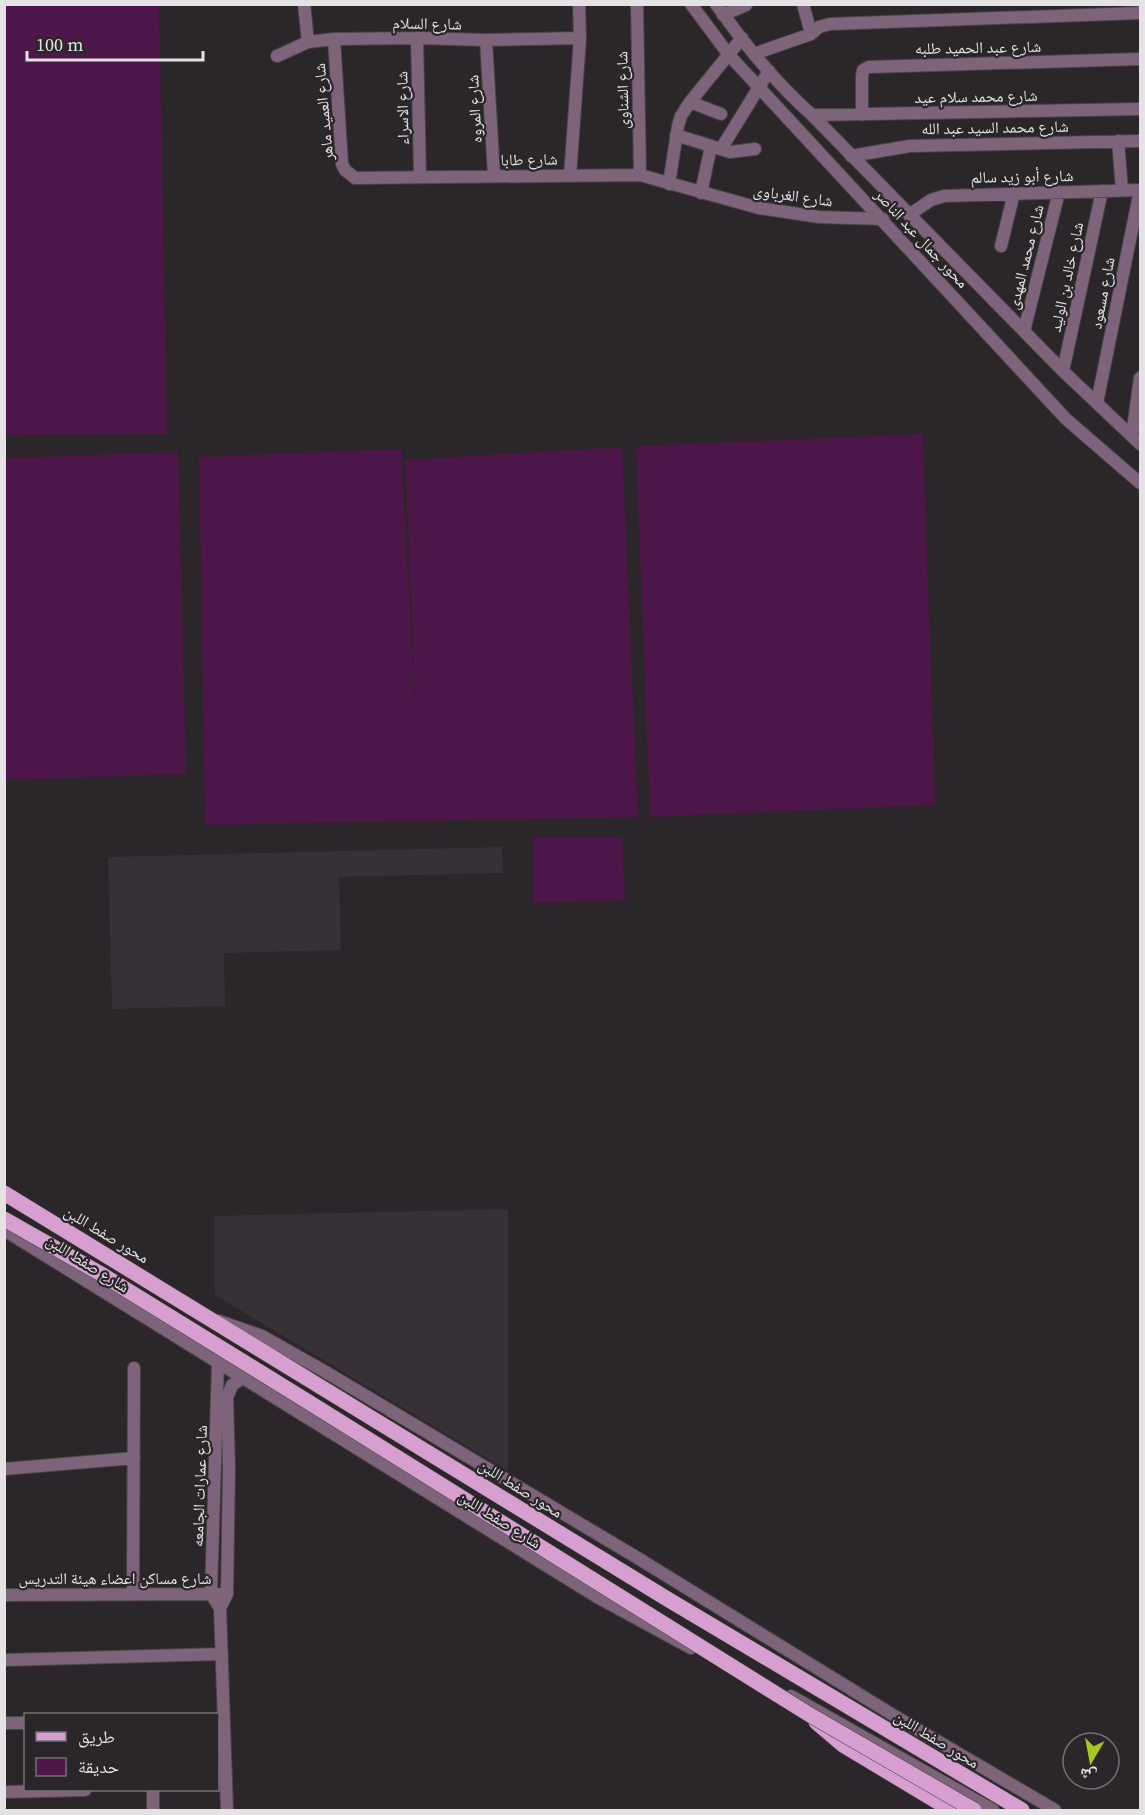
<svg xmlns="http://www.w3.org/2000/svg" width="1145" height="1815" font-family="'Source Serif 4','Noto Naskh Arabic',serif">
<rect width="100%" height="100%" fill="#2a2629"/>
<path fill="#383037" d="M502,847L503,873L339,877L341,950L224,953L225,1006L112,1009L108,857Z
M508,1209V1471L215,1295V1216Z"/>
<path fill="#4d1749" d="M4,5H159L167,434L5,435Z
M923,434L935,805L650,817L636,446Z
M622,447L638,817L205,825L199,457L401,449L417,734L405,460Z
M178,452L186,774L5,780V458Z
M533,838H622L625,900L533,903Z"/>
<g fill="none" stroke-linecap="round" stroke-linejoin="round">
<defs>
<path id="minor" d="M304,4L308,42
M637,4L640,175
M803,4L811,34
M723,15L746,5
M417,38L420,177
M334,39L342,164L345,170L355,178L640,175L759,208L819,217L883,219
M486,40L494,176
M754,54L811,34L819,27L830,24L1140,13
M277,56L308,42L334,39L417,38L486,40L580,38
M690,102L721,114
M812,115L1140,109
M862,115V76L863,70L869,67L1140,59
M676,135L730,152L755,149
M1118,141L1122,190
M721,149L769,71
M851,156L910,146L1140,141
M570,176L580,38L579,4
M669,184L678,126L681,116L690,102L742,38
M701,193L711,146
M909,215L931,200L944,196L1140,190
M1001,246L1014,193
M1024,331L1059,192
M1063,371L1102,191
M1097,403L1140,190
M1132,436L1140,378
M218,1362L211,1594L220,1608
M4,1469L134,1458
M133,1594L134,1368
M4,1595L219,1594
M4,1660L222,1654
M4,1723H26
M4,1792L85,1790
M153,1810V1790
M227,1810L220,1608L227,1594L229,1467L227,1398L232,1385L243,1378"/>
<path id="tertiary" d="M691,4L729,55L1066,419L1140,483
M716,4C744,44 776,83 812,115L1063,371L1140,444
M4,1230L597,1597L691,1648
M219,1321L262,1336L324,1371L636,1557L893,1715L1055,1810
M791,1696L993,1810"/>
<path id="primary" d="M4,1193L669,1600L1022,1810
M816,1722L843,1745L951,1810"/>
</defs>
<use href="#minor" stroke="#484447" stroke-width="14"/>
<use href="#tertiary" stroke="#484447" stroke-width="14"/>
<use href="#primary" stroke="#484447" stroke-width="16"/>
<use href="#minor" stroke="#7e647a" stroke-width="12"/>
<use href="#tertiary" stroke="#7e647a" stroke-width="12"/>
<use href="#primary" stroke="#d69fcf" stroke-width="15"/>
<defs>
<path id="primary-bridge" d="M4,1219L101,1274L310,1403L810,1715L974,1810"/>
</defs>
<use href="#primary-bridge" stroke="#484447" stroke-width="16" stroke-linecap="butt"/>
<use href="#primary-bridge" stroke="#d69fcf" stroke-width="15"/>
</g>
<g text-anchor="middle" stroke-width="4.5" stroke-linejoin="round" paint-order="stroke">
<g font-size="16" fill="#e4e2e4" stroke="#2a2629">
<text transform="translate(427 23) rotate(1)" y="6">شارع السلام</text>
<text transform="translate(978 47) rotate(-1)" y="6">شارع عبد الحميد طلبه</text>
<text transform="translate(622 90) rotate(-91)" y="6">شارع الشناوى</text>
<text transform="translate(976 96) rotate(-1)" y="6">شارع محمد سلام عيد</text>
<text transform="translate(402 108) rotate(-91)" y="6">شارع الاسراء</text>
<text transform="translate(474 109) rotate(-93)" y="6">شارع المروه</text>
<text transform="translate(323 112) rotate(-95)" y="6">شارع العميد ماهر</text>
<text transform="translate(995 127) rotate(-1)" y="6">شارع محمد السيد عبد الله</text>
<text transform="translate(529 159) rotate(-1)" y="6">شارع طابا</text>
<text transform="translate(1022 176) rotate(-1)" y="6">شارع أبو زيد سالم</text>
<text transform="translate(793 195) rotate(8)" y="6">شارع الغرباوى</text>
<text transform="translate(922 238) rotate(47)" y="6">محور جمال عبد الناصر</text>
<text transform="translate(1025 257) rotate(-76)" y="6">شارع محمد المهدى</text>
<text transform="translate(1066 277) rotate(-78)" y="6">شارع خالد بن الوليد</text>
<text transform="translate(1102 293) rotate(-79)" y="6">شارع مسعود</text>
<text transform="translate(107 1234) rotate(31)" y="6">محور صفط اللبن</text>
<text transform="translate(88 1263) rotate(32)" y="6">شارع صفط اللبن</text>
<text transform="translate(199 1486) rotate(-88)" y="6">شارع عمارات الجامعه</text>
<text transform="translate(521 1488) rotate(32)" y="6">محور صفط اللبن</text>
<text transform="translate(500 1519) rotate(32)" y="6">شارع صفط اللبن</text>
<text x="115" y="1584">شارع مساكن اعضاء هيئة التدريس</text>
<text transform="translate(937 1739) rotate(31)" y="6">محور صفط اللبن</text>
</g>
</g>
<rect width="1145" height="1815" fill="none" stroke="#e4e2e4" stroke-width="12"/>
<rect x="24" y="1713" width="195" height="78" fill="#2a2629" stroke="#747174" stroke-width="1.5"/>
<rect x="36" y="1732" width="30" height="9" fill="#d69fcf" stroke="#747174" stroke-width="1.5"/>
<text x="78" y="1743" font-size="18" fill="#e4e2e4">طريق</text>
<rect x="36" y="1758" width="30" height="18" fill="#4d1749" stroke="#747174" stroke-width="1.5"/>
<text x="78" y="1773" font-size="18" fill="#e4e2e4">حديقة</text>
<g transform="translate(1091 1761) rotate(190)"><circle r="28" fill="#2a2629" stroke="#747174" stroke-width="1.5"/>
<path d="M0-4.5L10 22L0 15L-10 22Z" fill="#a7c81f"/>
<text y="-9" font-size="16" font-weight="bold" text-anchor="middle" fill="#e4e2e4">ش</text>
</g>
<path d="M27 51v9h176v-9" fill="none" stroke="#e4e2e4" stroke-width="3"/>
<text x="36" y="51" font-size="18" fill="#e4e2e4" stroke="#2a2629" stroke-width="4.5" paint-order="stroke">100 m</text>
</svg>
